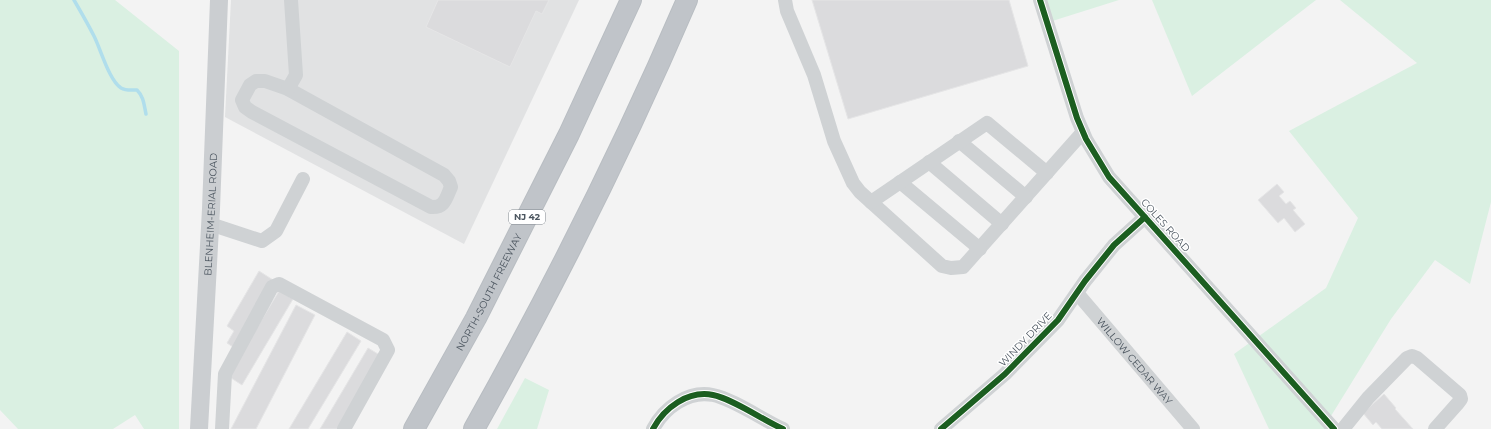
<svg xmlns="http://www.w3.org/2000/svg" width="1491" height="429" font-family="Montserrat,sans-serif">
<rect width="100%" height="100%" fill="#f3f3f3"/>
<path fill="#e1e2e3" d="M231,0H579L464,244L225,117Z"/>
<path fill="#daf0e2" d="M0,0H115L179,51V429H144L135,415L113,429H18L0,410Z
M1040,0H1119L1046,23Z
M1152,0H1316L1192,96Z
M1340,0H1491V202L1470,284L1435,260L1391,319L1326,424L1331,429H1269L1234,354L1326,288L1358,218L1289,131L1417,63Z
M525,378L549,390L537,429H497Z"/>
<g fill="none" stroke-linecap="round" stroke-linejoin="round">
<path stroke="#b0deec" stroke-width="3.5" d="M74,0C81,12 88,24 94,36C101,50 109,80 121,88C126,91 131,90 137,90C144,97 144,105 146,114"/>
</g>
<path fill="#dbdbdd" stroke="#e5e5e6" d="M438,0H549L542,14L536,11L510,67L426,27Z
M812,0H1009L1028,66L848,119Z
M1277,184L1284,192L1279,196L1286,204L1290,201L1296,208L1293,210L1305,224L1295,232L1284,218L1278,223L1258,200Z
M259,271L273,280L233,347L227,343L234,331L227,326Z
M279,291L293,299L242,385L228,376Z
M296,305L315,315L256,429H231Z
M347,332L361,341L308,429H289Z
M368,348L383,357L340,429H320Z
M1384,394L1396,408L1395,409L1413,429H1382L1376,422L1373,425L1363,413Z"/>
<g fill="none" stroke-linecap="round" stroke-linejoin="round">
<defs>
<g id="highway">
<path id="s3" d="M414,429L476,318L569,134L631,0"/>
<path d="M474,429C552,290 624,147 687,0"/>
</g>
</defs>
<use href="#highway" stroke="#b8bdc2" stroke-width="22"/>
<g stroke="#cfd2d4" stroke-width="14">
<path d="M785,0L787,11L814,75L834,141L853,183L860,192L942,266L951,268L963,267L1083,132"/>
<path d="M1040,0L1077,118L1086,139L1109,177L1334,429"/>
<path d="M256,81H265L288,89L444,175L449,181L451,187C446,198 445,208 431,207L252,112L245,107L242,100L250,85Z"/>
<path d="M288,89L296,75L291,0"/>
<path d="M959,141L1026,197"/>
<path d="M929,162L1002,224"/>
<path d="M900,182L980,249"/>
<path d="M871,202L987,123L1047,173"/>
<path d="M210,224L262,241L276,231L303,179"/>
<path id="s1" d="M1077,293L1193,429"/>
<path d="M222,429L225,374L272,287L279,284L383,340L388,350L344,429"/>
<path d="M653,429C664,408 688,390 713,395C733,399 763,420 783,429"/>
<path d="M941,429L1005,374L1058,320L1085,281L1114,245L1145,217"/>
<path d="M1343,429L1368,398L1407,358L1412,356L1417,358L1460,395L1461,399L1458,403L1435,429"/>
</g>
<path stroke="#cbced1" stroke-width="18" id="s2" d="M199,429L211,209L219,0"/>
<use href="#highway" stroke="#c0c4c9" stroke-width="20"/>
<defs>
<path id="cycleway" d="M1040,0L1077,118L1086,139L1109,177L1334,429
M653,429C664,408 688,390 713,395C733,399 763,420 783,429
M941,429L1005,374L1058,320L1085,281L1114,245L1145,217"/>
</defs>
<use href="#cycleway" stroke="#fff" stroke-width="8"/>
<use href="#cycleway" stroke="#1b5e20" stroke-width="6"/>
</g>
<g text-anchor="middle" stroke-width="3" stroke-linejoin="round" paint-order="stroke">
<rect fill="#fff" stroke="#81888f" stroke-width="1" x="509" y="210" width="36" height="14" rx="3"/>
<g font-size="9" font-weight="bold" fill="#4b555f">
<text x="527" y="220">NJ 42</text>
</g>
<g font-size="10" fill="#4b555f" stroke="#fff">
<text dy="4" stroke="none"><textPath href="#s2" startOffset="215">BLENHEIM-ERIAL ROAD</textPath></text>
<text transform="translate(1166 225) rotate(48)" y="4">COLES ROAD</text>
<text dy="4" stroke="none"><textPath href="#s3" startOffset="156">NORTH-SOUTH FREEWAY</textPath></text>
<text transform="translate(1025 339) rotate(-46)" y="4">WINDY DRIVE</text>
<text dy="4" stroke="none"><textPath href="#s1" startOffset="89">WILLOW CEDAR WAY</textPath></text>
</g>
</g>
</svg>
